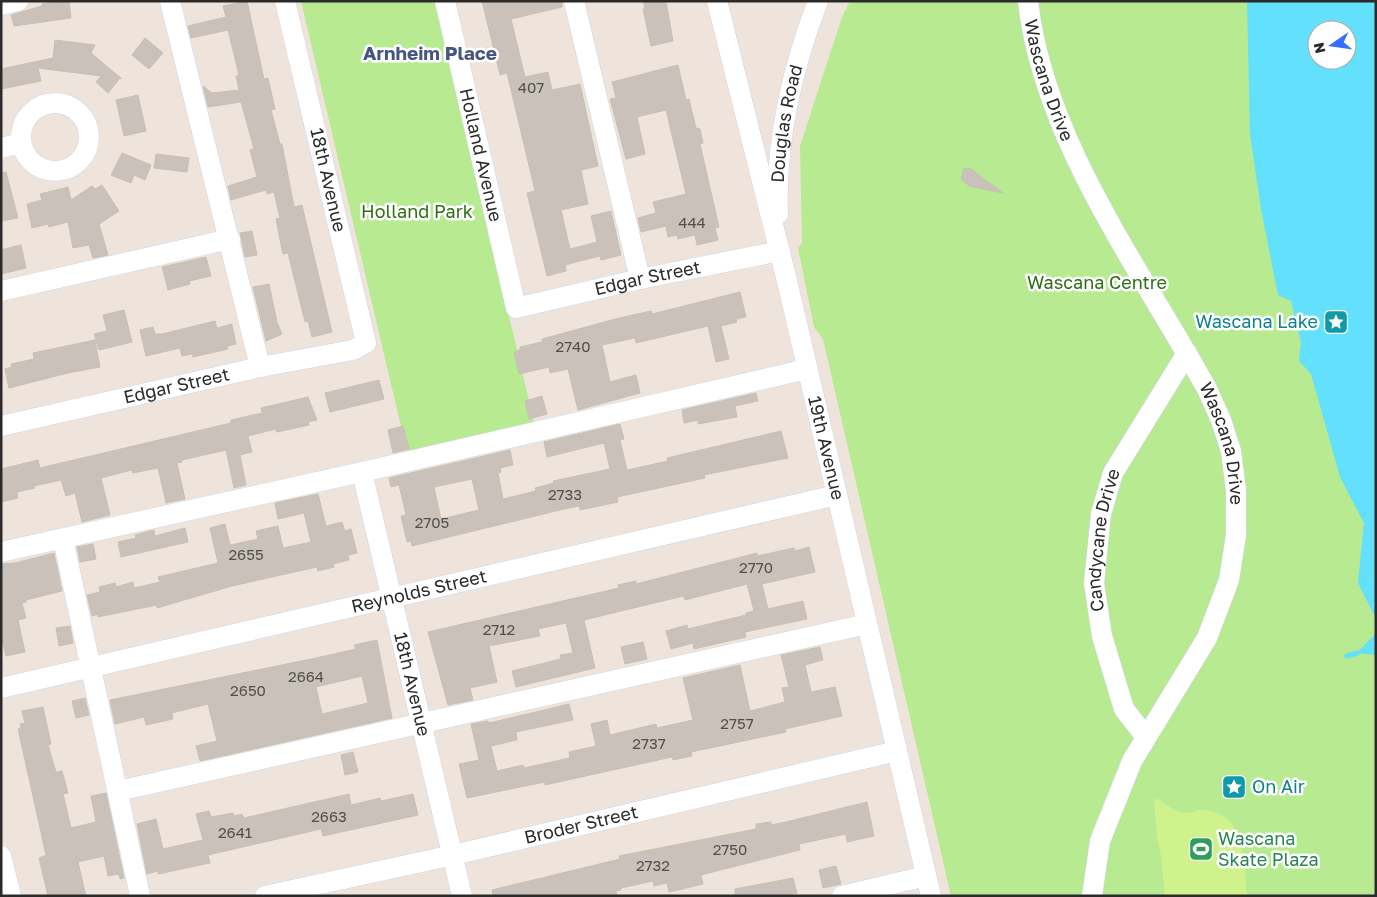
<svg xmlns="http://www.w3.org/2000/svg" width="1377" height="897" font-family="'Golos Text',sans-serif">
<rect width="100%" height="100%" fill="#eee4db"/>
<path fill="#b7ea91" fill-rule="evenodd" d="M301,1H435L534,422L407,452Z
M850,1H1376V896H951L823,339L814,327L798,248L802,243L800,146L842,17ZM1317,30H1347V60H1317Z"/>
<path fill="#d0f28c" d="M1159,799C1166,805 1176,813 1186,813C1191,813 1196,810 1201,810C1247,810 1244,864 1247,896H1165L1161,856L1157,838L1154,800Z"/>
<path fill="#63e0fb" fill-rule="evenodd" d="M1247,1H1376V619L1358,583L1364,523L1340,477L1311,374L1299,361L1301,342L1291,301L1278,295L1261,209L1250,134ZM1317,30H1347V60H1317Z
M1376,633V655L1357,653Z"/>
<g fill="none" stroke-linecap="round" stroke-linejoin="round">
<path stroke="#63e0fb" stroke-width="5" d="M1347,656L1357,653"/>
</g>
<path fill="#c9c1ba" stroke="#c9c0b4" fill-rule="evenodd" d="M59,1H69L71,18L14,26L11,15L42,6V4Z
M247,1L264,79L268,78L275,109L271,110L280,144H282L294,207L302,205L332,332L312,337L308,321L305,322L288,253L283,254L282,250L276,219L280,218L274,192L267,194L266,190L231,200L228,186L257,177L250,150L254,149L241,102L208,107L203,86L212,93L239,90L236,76L239,75L228,30L191,38L188,26L226,17L223,6Z
M482,1H562V7L511,19L525,77L548,72L552,90L580,84L598,166L581,170L588,204L561,210L570,249L597,242L591,216L611,211L621,255L601,260L600,256L565,265L566,271L547,276L527,193L535,191L507,73L500,75Z
M643,1H666L673,41L651,46L643,9L645,8Z
M145,38L163,53L149,69L132,55Z
M55,40L95,45L91,53L122,79L120,78L108,93L96,82L101,76L38,68L41,81L1,89V69L53,58Z
M678,65L686,100L689,99L696,128L700,129L703,143L700,144L719,227L715,228L718,240L697,245L695,235L678,239L677,235L668,237L666,226L641,232L638,218L656,213L653,202L686,194L666,110L637,117L645,154L626,159L610,99L616,98L612,82Z
M138,95L146,131L124,136L116,100Z
M122,153L151,165L145,180L134,175L131,183L111,175Z
M156,154L189,158L187,172L154,168Z
M964,168L971,169L1003,193L969,186L961,179Z
M6,172L18,218L1,221V173Z
M102,185L119,211L99,224L108,255L93,258L89,245L73,248L68,222L49,227L48,224L32,228L27,204L42,200L40,194L68,187L71,200L92,186L95,189Z
M252,231L257,255L245,257L240,233Z
M21,245L26,268L1,274V250Z
M206,257L211,276L189,281L190,284L168,290L162,267Z
M269,284L277,322L282,334L266,341L253,287Z
M740,292L746,317L736,319L737,322L721,326L729,359L716,362L708,326L636,343L635,338L602,345L610,382L636,375L640,393L578,410L568,369L550,373L549,367L519,374L514,352L520,350V347L542,342V339L619,318L651,311L652,314Z
M124,310L132,342L99,350L94,334L107,331L103,315Z
M215,321L217,328L232,324L236,344L227,346L228,349L193,357L192,354L182,356L180,348L146,356L140,330L153,327L155,334H162Z
M95,340L100,367L68,373L9,388L5,369L12,367L11,364L34,359L33,353Z
M379,380L384,399L330,412L325,393Z
M756,393L758,401L735,406L737,417L698,424V420L684,423L682,410Z
M542,396L547,414L529,419L525,401Z
M308,397L317,420L308,422L309,425L282,431L276,432V429L248,436L252,452L240,455L246,485L234,488L226,450L182,460V462L177,463L185,499L166,503L158,468L133,473L132,470L101,478L110,515L82,522L75,493L66,496L61,480L34,486L35,488L17,492L18,498L1,502V469L38,460L40,468L231,423V420L262,413L261,408Z
M620,424L624,439L620,440L627,470L668,461L667,458L781,431L788,458L704,475L705,478L617,497L618,502L580,510L579,506L560,510L412,546L411,541L407,542L401,516L406,515L399,485L391,487L389,478L510,450L513,465L500,468L501,472L498,473L503,499L536,491L535,488L554,483L553,481L610,469L604,443L547,457L544,442ZM472,479L479,510L441,519L434,487Z
M403,426L409,449L393,453L388,430Z
M318,494L326,526L342,522L345,531L351,529L357,553L348,555L349,560L333,564L334,567L318,571L317,567L232,586L157,608V605L98,617V614L92,616L87,595L100,592L99,587L115,583L116,587L133,582L134,588L160,582L158,577L218,563L210,528L225,524L230,545L258,539L256,531L278,526L283,548L311,542L304,513L278,519L275,503Z
M185,528L188,542L121,557L118,542L136,538L135,535L154,530L155,536Z
M93,544L96,559L80,562L77,547Z
M809,547L815,572L762,584L768,609L803,601L807,619L745,632L746,637L694,649L693,643L671,649L666,631L687,625L688,629L746,615V613L754,611L747,584L685,600L684,596L671,599L584,620L595,668L516,687L512,671L561,659L560,655L573,653L566,623L538,629L540,636L489,646L497,682L470,688L473,700L448,705L428,632L619,588L618,585L636,581V584L757,553V556L794,548L795,551Z
M54,553L62,591L26,600V602L22,603L26,618L18,620L25,652L6,656L3,644L1,645V564L15,563Z
M70,626L73,643L59,646L56,628Z
M377,640L392,718L200,761L196,746L217,741L208,704L172,713L173,719L146,725L144,717L115,724L110,700L316,658L356,649L354,645ZM362,676L368,703L322,714L316,687Z
M643,642L647,659L625,664L621,647Z
M820,647L823,660L805,665L811,692L835,687L842,716L785,729L786,732L691,752L692,756L673,760L672,757L545,785V782L467,798L459,764L479,760L471,724L488,721L489,723L569,704L573,720L516,732L517,740L491,746L497,771L523,765L524,768L570,758L569,752L596,746L591,724L607,720L610,735L656,724L657,728L693,720L683,678L740,665L750,711L785,702L782,688L789,687L781,655Z
M85,698L89,715L76,718L72,701Z
M43,707L51,744L48,745L56,772L62,771L68,793L63,794L71,828L96,822L91,796L106,793L124,878L120,879L119,874L108,876L104,856L78,862L86,896H48L39,858L46,855L18,729L21,728L20,724L25,723L22,711Z
M353,752L358,772L345,775L341,755Z
M349,794L351,805L380,798L381,801L413,794L418,815L323,836L321,829L208,855L210,863L158,874V871L147,874L137,824L156,819L163,849L203,840L196,814L209,811L211,817L233,813L234,816L242,814L244,818Z
M867,802L874,836L847,842L846,834L799,844L800,850L701,875L703,884L678,890L669,892L667,883L654,886L653,881L621,888V890L616,891L617,896H493L492,890L620,859L619,856L756,829V824L771,822V825L786,822Z
M836,866L841,884L823,888L819,870Z
M793,878L797,893L783,896H735V889Z"/>
<g fill="none" stroke-linecap="round" stroke-linejoin="round">
<defs>
<g id="minor">
<path d="M170,1L260,367"/>
<path id="s1" d="M445,1L516,308L640,279L780,251"/>
<path d="M574,1L640,279"/>
<path id="s2" d="M717,1L786,277L931,896"/>
<path id="s3" d="M1028,1C1043,139 1141,270 1207,389L1221,420L1231,451L1236,490V535L1229,580L1207,638L1132,761L1100,841L1092,896"/>
<path d="M1,5L18,1"/>
<circle cx="55" cy="137" r="34"/>
<path d="M1,148L21,143"/>
<path id="s4" d="M778,214C775,140 792,69 818,1"/>
<path d="M1,291L230,239"/>
<path id="s5" d="M1,426L260,367L353,350L366,343L285,1"/>
<path id="s6" d="M362,472L462,896"/>
<path d="M63,539L140,896"/>
<path d="M1,552L362,472L807,369"/>
<path id="s7" d="M1,688L837,495"/>
<path id="s8" d="M1146,737L1124,709L1102,636L1094,583L1101,514L1113,473L1187,353"/>
<path d="M118,791L867,624"/>
<path d="M1,856L11,896"/>
<path id="s9" d="M265,896L453,855L897,751"/>
<path d="M842,896L926,876"/>
</g>
</defs>
<use href="#minor" stroke="#d0d6e5" stroke-width="21"/>
<use href="#minor" stroke="#fff" stroke-width="20"/>
</g>
<defs>
<symbol id="sight-square" viewBox="-11 -11 22 22"><rect x="-9" y="-9" width="18" height="18" rx="4" fill="#0f9aa8" stroke="#fff"/><path d="M0-6L1.8-2.2L6-1.7L2.9 1.2L3.7 5.4L0 3.3L-3.7 5.4L-2.9 1.2L-6-1.7L-1.8-2.2Z" fill="#fff"/></symbol>
<symbol id="stadium-square" viewBox="-11 -11 22 22"><rect x="-9" y="-9" width="18" height="18" rx="4" fill="#2e9e5b" stroke="#fff"/><path d="M0-5a6.5 5 0 1 0 0 10a6.5 5 0 1 0 0-10ZM-3.5-1.8h7v3.6h-7Z" fill="#fff"/></symbol>
</defs>
<g fill-rule="evenodd">
<use href="#sight-square" x="1322" y="308" width="28" height="28"/>
<use href="#sight-square" x="1220" y="773" width="28" height="28"/>
<use href="#stadium-square" x="1187" y="835" width="28" height="28"/>
</g>
<g text-anchor="middle" stroke-width="5" stroke-linejoin="round" paint-order="stroke">
<g font-size="15" fill="#52504e">
<text x="531" y="93">407</text>
<text x="692" y="228">444</text>
<text x="573" y="352">2740</text>
<text x="565" y="500">2733</text>
<text x="432" y="528">2705</text>
<text x="246" y="560">2655</text>
<text x="756" y="573">2770</text>
<text x="499" y="635">2712</text>
<text x="306" y="682">2664</text>
<text x="248" y="696">2650</text>
<text x="737" y="729">2757</text>
<text x="649" y="749">2737</text>
<text x="329" y="822">2663</text>
<text x="235" y="838">2641</text>
<text x="730" y="855">2750</text>
<text x="653" y="871">2732</text>
</g>
<g font-size="18" fill="#2a2a2a" stroke="#fff">
<text dy="6" stroke="none"><textPath href="#s3" startOffset="82">Wascana Drive</textPath></text>
<text dy="6" stroke="none"><textPath href="#s4" startOffset="91">Douglas Road</textPath></text>
<text dy="6" stroke="none"><textPath href="#s1" startOffset="158">Holland Avenue</textPath></text>
<text transform="translate(328 180) rotate(77)" y="6">18th Avenue</text>
<text dy="6" stroke="none"><textPath href="#s1" startOffset="450">Edgar Street</textPath></text>
<text dy="6" stroke="none"><textPath href="#s5" startOffset="180">Edgar Street</textPath></text>
<text dy="6" stroke="none"><textPath href="#s3" startOffset="488">Wascana Drive</textPath></text>
<text dy="6" stroke="none"><textPath href="#s2" startOffset="460">19th Avenue</textPath></text>
<text dy="6" stroke="none"><textPath href="#s8" startOffset="209">Candycane Drive</textPath></text>
<text dy="6" stroke="none"><textPath href="#s7" startOffset="429">Reynolds Street</textPath></text>
<text dy="6" stroke="none"><textPath href="#s6" startOffset="218">18th Avenue</textPath></text>
<text dy="6" stroke="none"><textPath href="#s9" startOffset="324">Broder Street</textPath></text>
</g>
<g font-size="18" fill="#2e6f13" stroke="#fff">
<text x="417" y="218">Holland Park</text>
<text x="1097" y="289">Wascana Centre</text>
</g>
<g font-size="18" fill="#0d838f" stroke="#fff" text-anchor="end">
<text x="1318" y="328">Wascana Lake</text>
<text x="1252" y="793" text-anchor="start">On Air</text>
</g>
<g font-size="18" fill="#27864d" stroke="#fff" text-anchor="start">
<text x="1218" y="845">Wascana<tspan x="1218" dy="21">Skate Plaza</tspan></text>
</g>
<g font-size="19" font-weight="bold" fill="#465580" stroke="#fff">
<text x="430" y="60">Arnheim Place</text>
</g>
</g>
<rect width="1377" height="897" fill="none" stroke="#2a2a2a" stroke-width="5"/>
<g transform="translate(1332 45) rotate(257)"><circle r="24" fill="#ffffff" stroke="#aaaaaa"/>
<path d="M0-4L9 19L0 12L-9 19Z" fill="#366eff"/>
<text y="-8" font-size="14" font-weight="bold" text-anchor="middle" fill="#2a2a2a">N</text>
</g>
</svg>
